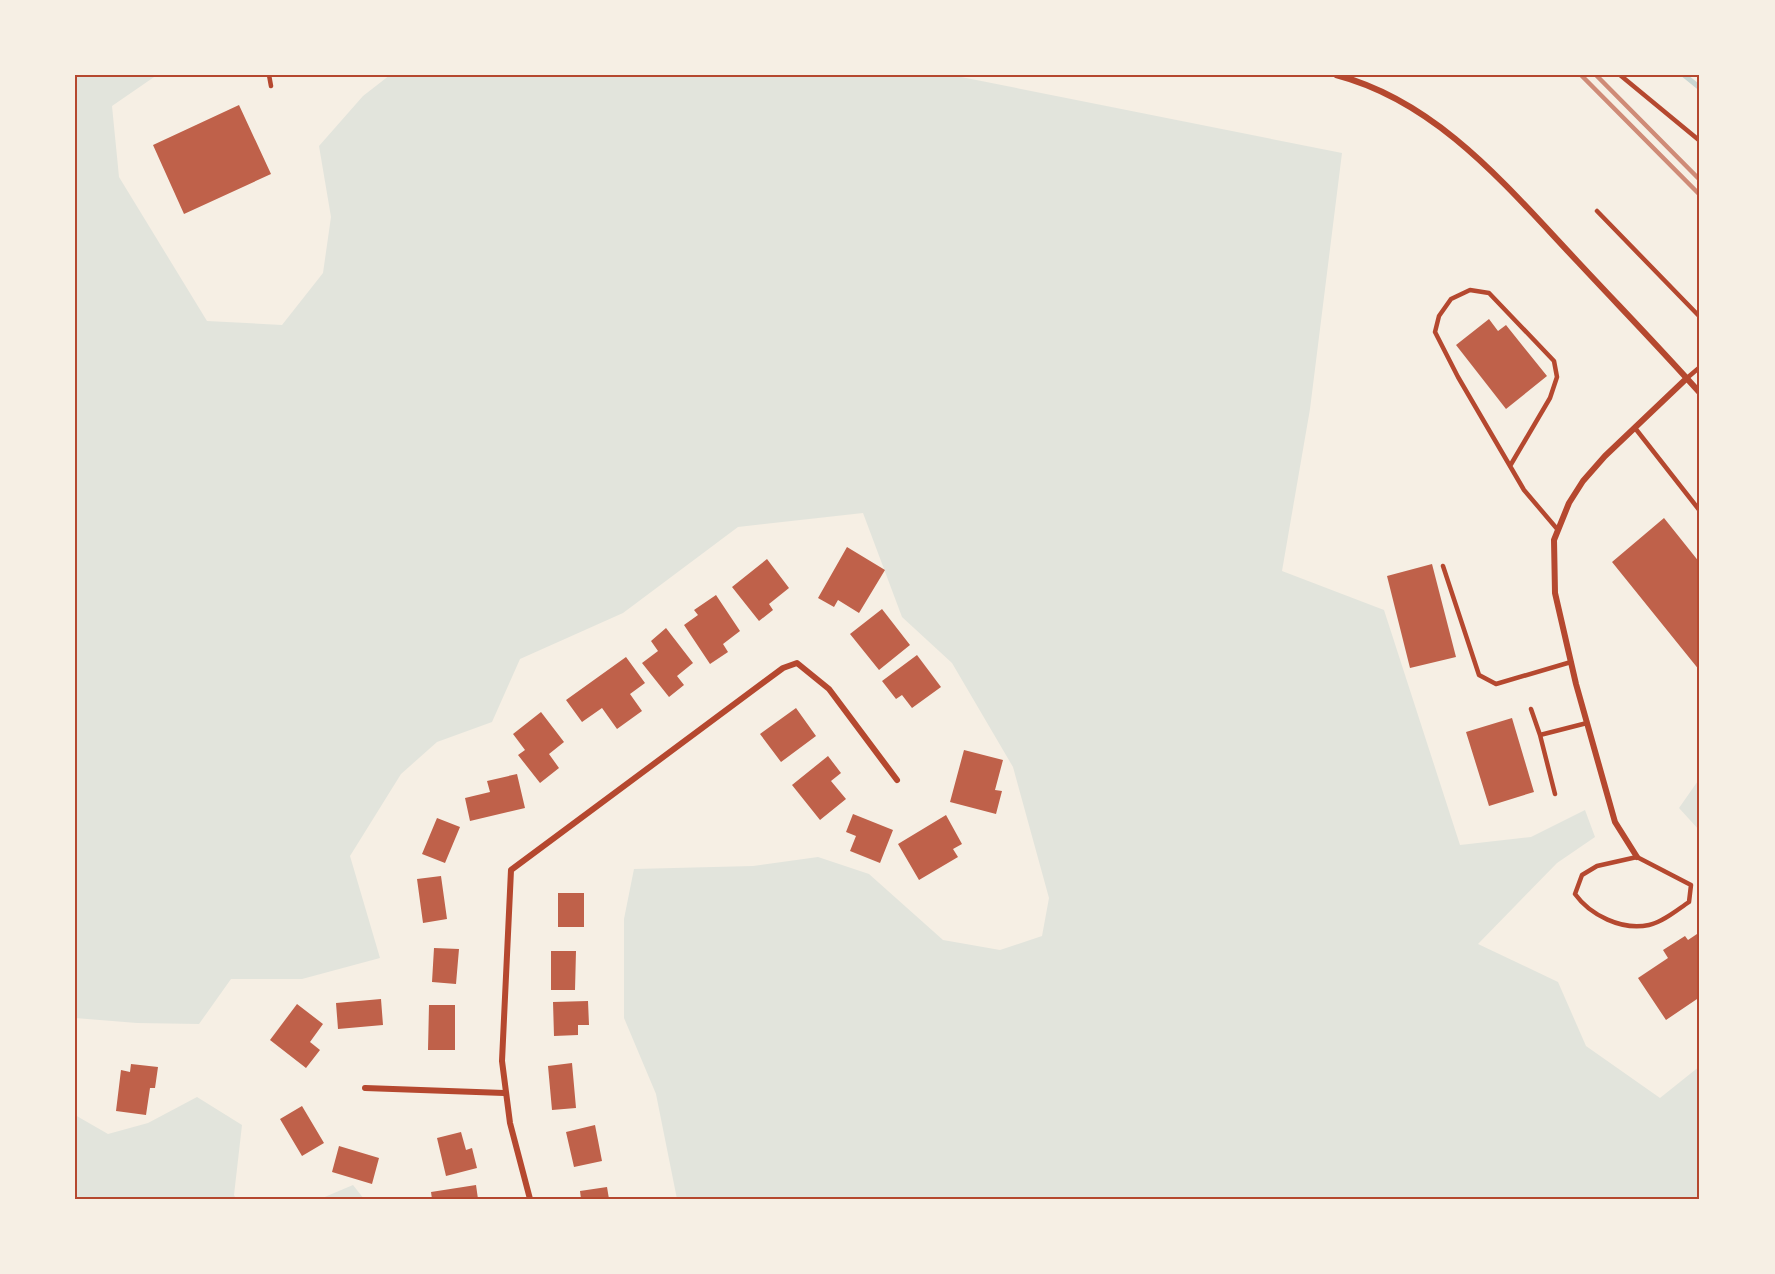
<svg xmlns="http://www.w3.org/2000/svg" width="1775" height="1274" font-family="Barlow,sans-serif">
<rect width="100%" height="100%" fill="#f6efe4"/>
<path fill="#e2e4dc" d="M75,75H157L112,106L119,177L207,321L282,325L323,273L331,217L319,146L363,96L390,75H951L1342,153L1310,409L1282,571L1384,610L1460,845L1531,837L1585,810L1595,837L1557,863L1478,944L1558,982L1586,1046L1660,1098L1700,1066V1199H677L656,1094L624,1018V919L634,869L753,866L818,857L869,874L943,940L1000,950L1042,936L1049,898L1013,767L952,663L902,617L863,513L738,527L623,613L520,659L492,722L437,742L401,774L350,856L380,958L302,979H231L199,1024L137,1023L75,1018Z
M1700,778V831L1679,808Z
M197,1097L242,1125L234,1195L236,1199H75V1115L108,1134L148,1123Z
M353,1185L364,1199H320Z"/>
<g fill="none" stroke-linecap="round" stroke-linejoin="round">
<path stroke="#c9d6d2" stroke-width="5" d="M1684,75L1700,88"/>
</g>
<path fill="#bf614a" d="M239,105L271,174L184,214L153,145Z
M1489,319L1498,331L1506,325L1547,376L1506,409L1456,345Z
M1664,518L1700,563V671L1612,562Z
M847,547L885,570L859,613L838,600L834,607L818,598Z
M767,559L789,588L769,604L773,610L759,621L732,587Z
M1432,564L1456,657L1410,668L1387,576Z
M716,595L740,631L723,644L728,652L710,664L684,625L698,615L694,610Z
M882,609L910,645L879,670L850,634Z
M666,628L693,663L677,676L684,685L669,697L642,663L658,651L651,641Z
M917,655L941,687L912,708L902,695L896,699L882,681Z
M626,657L645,683L630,694L642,711L617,729L602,708L582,722L566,700Z
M796,708L816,736L781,762L760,734Z
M541,712L564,742L549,754L559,768L540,783L518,755L525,750L513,734Z
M1512,718L1534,792L1489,806L1466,732Z
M964,750L1003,760L995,790L1002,791L996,814L950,802Z
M828,756L841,773L831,781L846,799L820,820L792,785Z
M517,774L525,808L470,821L465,798L490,792L487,781Z
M853,814L893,830L880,863L850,851L856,836L846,832Z
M946,815L962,844L953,849L958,857L919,880L898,844Z
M437,818L460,827L445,863L422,854Z
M441,876L447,919L423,923L417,879Z
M558,893H584V927H558Z
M1700,932V997L1666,1020L1638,978L1668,958L1663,950L1685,936L1688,940Z
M434,948L459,949L456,984L432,982Z
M551,951H576L575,990H551Z
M381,999L383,1025L338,1029L336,1003Z
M588,1001L589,1025H578V1035L554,1036L553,1002Z
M297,1004L323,1024L310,1042L320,1050L306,1068L270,1040Z
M429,1005H455V1050H428Z
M572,1063L576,1108L552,1110L548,1066Z
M131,1064L158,1067L155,1088H150L146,1115L116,1111L121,1070L130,1072Z
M302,1106L324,1143L302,1156L280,1119Z
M595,1125L602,1161L574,1167L566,1132Z
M461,1132L466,1150L472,1148L477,1168L446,1176L437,1138Z
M339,1146L379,1158L372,1184L332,1172Z
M476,1185L478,1199H432L431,1192Z
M607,1187L609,1199H581L580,1191Z"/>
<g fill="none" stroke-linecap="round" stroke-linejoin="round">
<path stroke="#b5482f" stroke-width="4.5" d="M269,75L271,86
M1620,75L1700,141
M1597,211L1700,317
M1687,378L1700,367
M1635,428L1700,511
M1510,466L1550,398L1557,377L1554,361L1489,293L1470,290L1451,299L1439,316L1435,332L1458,377L1510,466L1524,490L1558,530
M1443,566L1479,675L1496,684L1571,662
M1531,709L1540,735
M1555,794L1540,735L1587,723
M1637,857L1691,885L1689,902C1677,910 1663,922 1649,925C1622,931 1590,915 1575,894L1582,875L1597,866Z"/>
<path stroke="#b5482f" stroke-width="6" d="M1336,75C1439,102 1508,188 1578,262C1619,306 1660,348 1700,393
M1637,857L1615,822L1576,684L1555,593L1554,540L1569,503L1583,481L1605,456L1687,378
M365,1088L504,1093
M530,1199L510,1123L502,1061L511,870L783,668L797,663L829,689L897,780"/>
<path stroke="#cf8b77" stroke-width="4.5" d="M1581,75L1700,195
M1596,75L1700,180"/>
</g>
<rect width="1775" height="1274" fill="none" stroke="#f6efe4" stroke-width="153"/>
<rect x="76" y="76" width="1622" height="1122" fill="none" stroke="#b5482f" stroke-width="2"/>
</svg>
